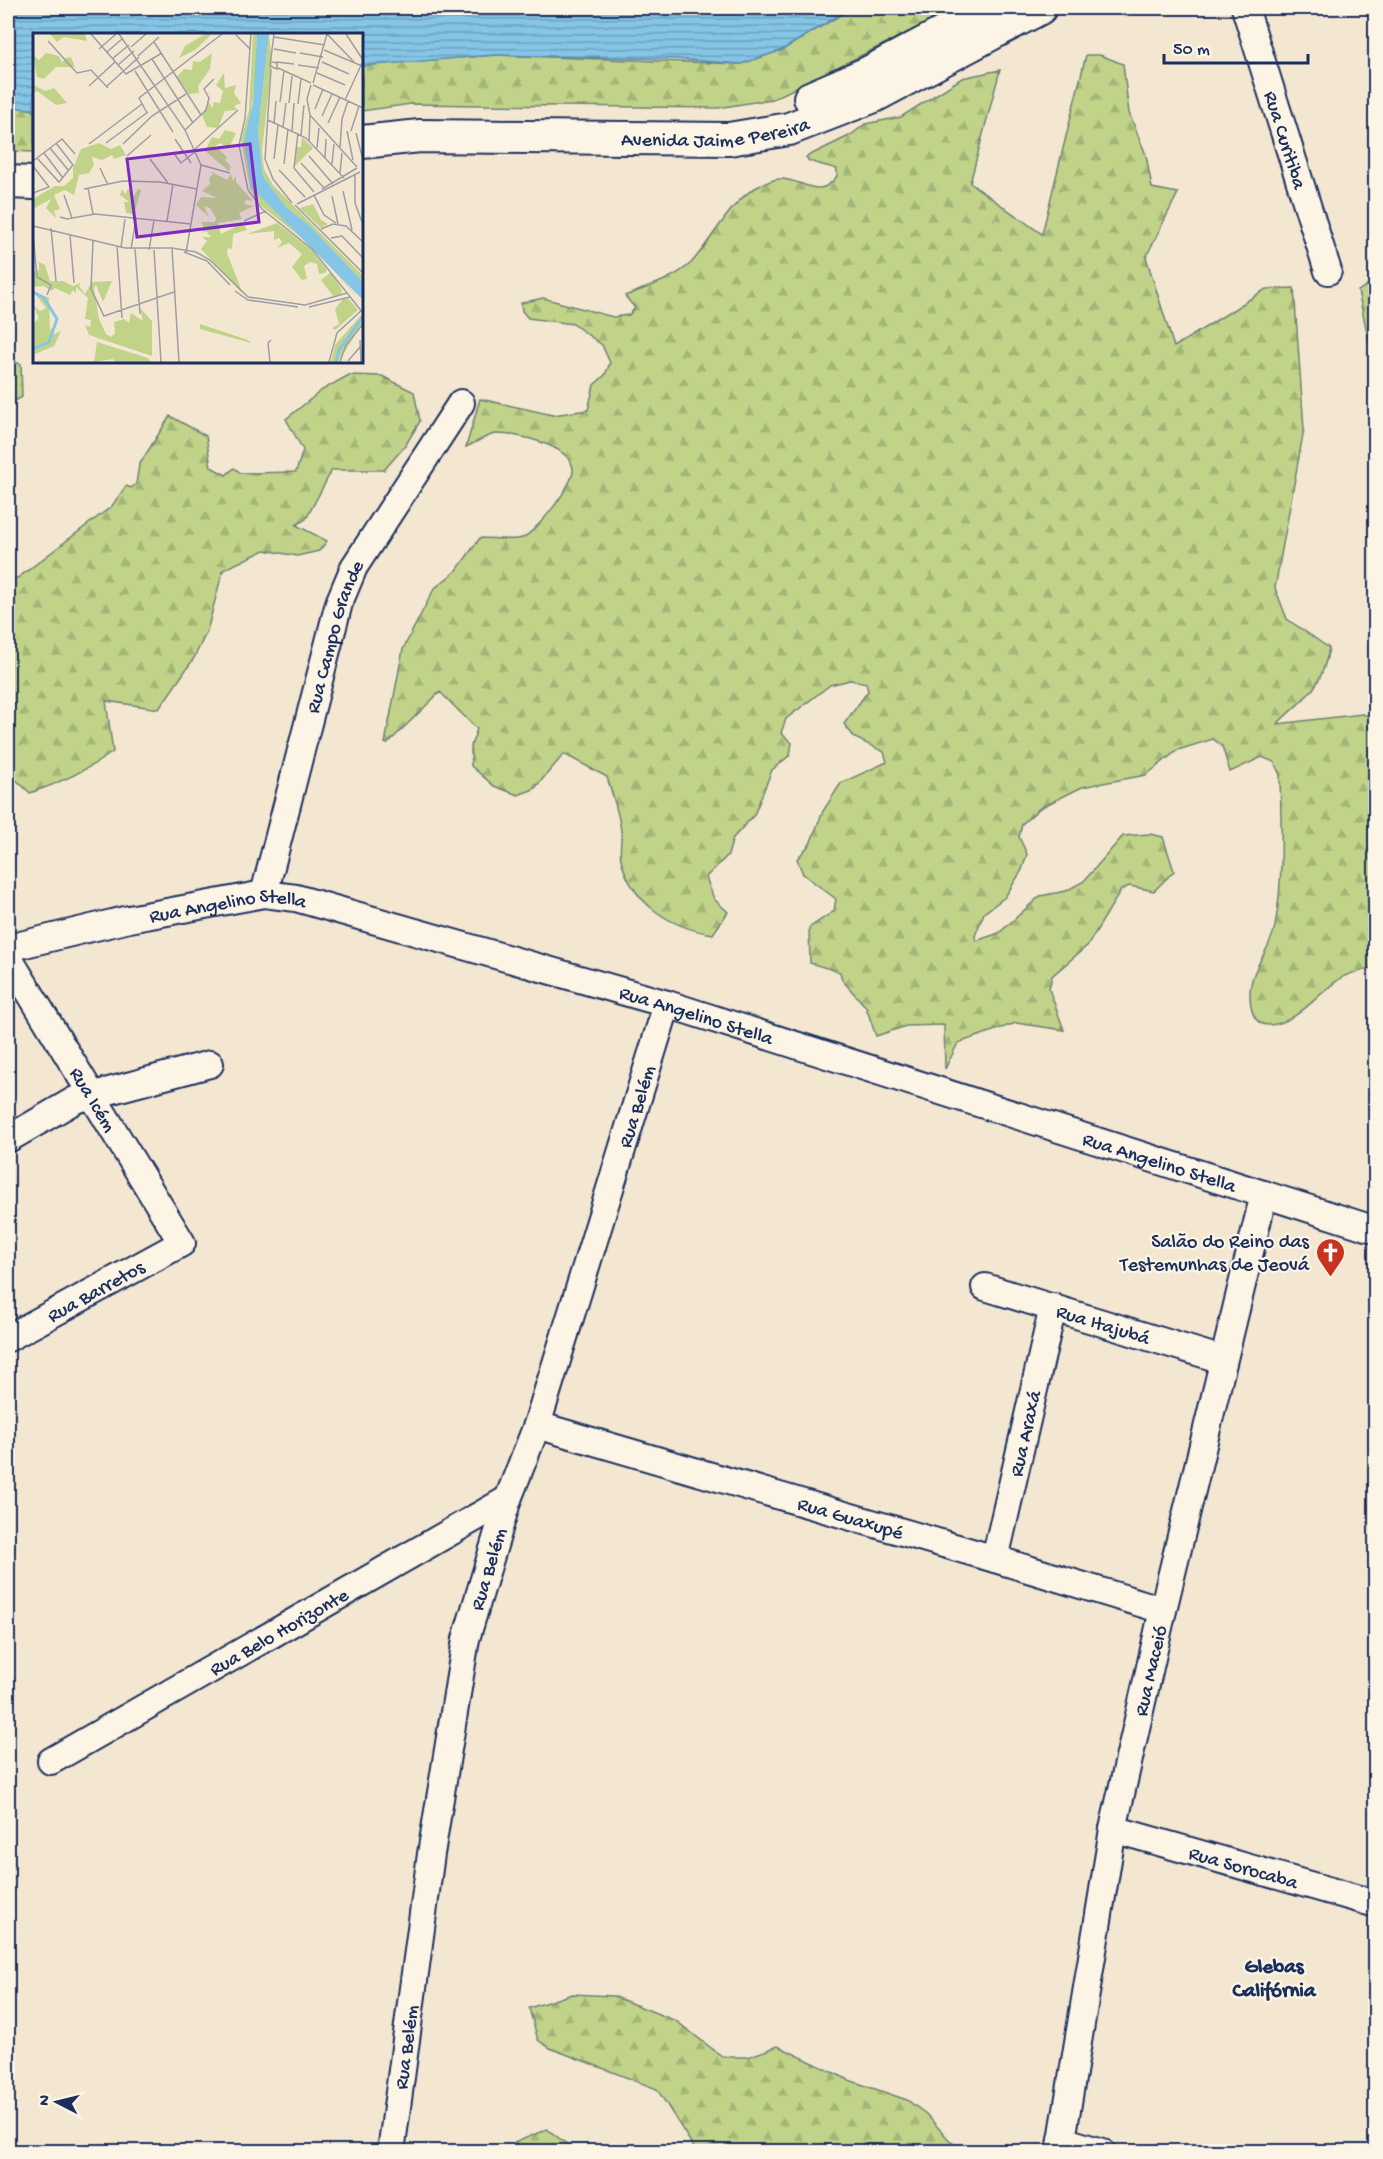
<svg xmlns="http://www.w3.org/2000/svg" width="1383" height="2159" font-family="'Gochi Hand',sans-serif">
<defs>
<pattern id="forest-firs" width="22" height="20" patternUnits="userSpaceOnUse" patternTransform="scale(1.5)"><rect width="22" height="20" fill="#c0d388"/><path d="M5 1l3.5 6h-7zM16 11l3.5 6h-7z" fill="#a4b578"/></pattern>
<pattern id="water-rules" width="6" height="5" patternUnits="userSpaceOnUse" patternTransform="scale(1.5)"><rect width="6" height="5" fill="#85c5e5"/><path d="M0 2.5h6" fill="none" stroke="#6ca0bd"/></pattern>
</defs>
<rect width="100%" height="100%" fill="#f4e7d2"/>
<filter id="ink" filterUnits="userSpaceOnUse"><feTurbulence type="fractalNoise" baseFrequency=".0167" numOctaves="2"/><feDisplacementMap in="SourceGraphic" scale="12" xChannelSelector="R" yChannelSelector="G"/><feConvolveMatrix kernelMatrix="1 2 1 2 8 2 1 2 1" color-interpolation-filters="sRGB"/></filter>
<g filter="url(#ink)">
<path fill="url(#forest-firs)" stroke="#6e8173" stroke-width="1.5" d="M852,8H957L773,99L718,108L411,104L362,111V65L495,55L741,64L782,50Z
M1086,55H1100L1123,64L1129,113L1146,155L1152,188L1178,193L1146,257L1174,347L1266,289L1294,288L1304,429L1275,588L1287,619L1329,648C1320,693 1307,694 1277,724L1362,714L1375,717V967C1365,970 1350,972 1341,978C1320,991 1296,1025 1269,1025C1252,1025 1250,1007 1250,994C1250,968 1271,950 1275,926C1284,876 1281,825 1280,775L1274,762L1262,757L1230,772L1222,746L1213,739L1178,750L1146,775L1082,787L1040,808L1022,824L1019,837L1027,854L1022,870L1005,897L984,913L975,936L976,941L999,933L1040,896L1066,891L1084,881L1123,836L1150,834L1163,837L1174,871L1154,891L1129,886L1121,890L1088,945L1052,976L1049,989L1064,1030L1016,1023L958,1043L945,1069L944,1025L906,1026L876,1036L866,1007L842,980L840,972L810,963L809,928L834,911L836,899L803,874L797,859L810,844L823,811L841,783L887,762L884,752L855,738L844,724L868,691L866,683L850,680L830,685L786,719L781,733L792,743L790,755L772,770L754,815L733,838L728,855L706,877L714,899L728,912L713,934C671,928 631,903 621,859C619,851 622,840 621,831C619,813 612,794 607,777L564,754L534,789L518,795L494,786L471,766V746L477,729L440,692L387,744L385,743L403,649L434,589L457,570L480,538C491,538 514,541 522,538C537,532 575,483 573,468C568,444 517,434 496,434C487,435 475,443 466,447L480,399L553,415L588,410L594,385L605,375L610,363L602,345L573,324L528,318L522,311L521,303L543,298L613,317L629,315L635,308L625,296C647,287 674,279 691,263C711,242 732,199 757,187C763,184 773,179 779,179C803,178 818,202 837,176V169L809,161L806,157L851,135L865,124L901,117L962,78L1000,70L970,183L1042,234Z
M8,105L34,109V152L8,151Z
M1375,280V369L1358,291Z
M8,360L21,364L22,397L8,405Z
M349,375L382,376L414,392L420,421L405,446L384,470H332L306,519L296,525L327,541L319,551L297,556L265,550L223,570L207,631L194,658L159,709L106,701L113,752C86,771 60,783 30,793L8,772V581L19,577L112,506L126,486L131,488L136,484L139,465L170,416L206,436L211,467L226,475L234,468L241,473L296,472L303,450L286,419L322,390Z
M572,1994L613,1996L676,2021L723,2057H748L778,2046L849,2080L907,2100L926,2114L952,2143L969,2151H696L657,2089L550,2048L538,2040L529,2008Z
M547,2129L576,2151H511L514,2143Z"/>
<path fill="url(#water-rules)" stroke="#5b89af" stroke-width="1.5" d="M8,8H851L782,50L741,64L675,59L495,55L362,66V34H34V110L8,106Z"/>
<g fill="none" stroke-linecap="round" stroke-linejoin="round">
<defs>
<g id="minor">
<path id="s1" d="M1245,8L1328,271"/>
<path id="s2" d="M264,894L339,603L354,567L461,403"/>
<path id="s3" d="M8,948L129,919L264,894L296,898L667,1004L1376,1230"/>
<path id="s4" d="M8,957L182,1243L8,1338"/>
<path d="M8,1139L75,1100L210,1064"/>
<path id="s5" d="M985,1287L1223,1360"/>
<path id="s6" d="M537,1425L995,1559L1163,1610"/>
<path id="s7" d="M995,1559L1053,1307"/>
<path id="s8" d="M51,1761L508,1499"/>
<path id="s9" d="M1113,1829L1376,1904"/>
<path d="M1062,2140L1102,2152"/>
<path id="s10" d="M391,2152L431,1854L466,1639L508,1499L537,1425L667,1004"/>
<path id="s11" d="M1060,2152L1113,1829L1163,1610L1264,1194"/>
</g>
<g id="major">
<path d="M810,98L868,73L991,8"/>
<path id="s12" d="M362,142L420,136L729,139L789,129L874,96L1040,8"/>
<path d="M8,182L34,183"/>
</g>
</defs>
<use href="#minor" stroke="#1b2f5e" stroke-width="30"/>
<use href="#major" stroke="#1b2f5e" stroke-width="36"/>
<use href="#minor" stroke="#fcf5e5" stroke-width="26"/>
<use href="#major" stroke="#fcf5e5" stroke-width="32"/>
</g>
</g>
<defs>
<symbol id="church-pin" viewBox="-11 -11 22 30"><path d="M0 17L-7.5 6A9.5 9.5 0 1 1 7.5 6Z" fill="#c8321e" stroke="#fcf5e5"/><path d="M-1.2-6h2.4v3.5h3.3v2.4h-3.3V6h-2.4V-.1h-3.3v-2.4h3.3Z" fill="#fff"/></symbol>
</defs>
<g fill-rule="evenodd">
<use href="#church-pin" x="1314" y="1236" width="33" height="45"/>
</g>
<g text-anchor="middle" stroke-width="4.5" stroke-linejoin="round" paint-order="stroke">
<g font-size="20" fill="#1b2f5e" stroke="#fcf5e5">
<text dy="7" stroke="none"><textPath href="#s12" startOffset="354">Avenida Jaime Pereira</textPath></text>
<text dy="7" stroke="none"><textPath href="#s1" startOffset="138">Rua Curitiba</textPath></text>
<text dy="7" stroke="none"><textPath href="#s2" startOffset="267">Rua Campo Grande</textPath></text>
<text dy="7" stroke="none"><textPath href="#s3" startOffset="225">Rua Angelino Stella</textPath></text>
<text dy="7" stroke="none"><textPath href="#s3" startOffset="711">Rua Angelino Stella</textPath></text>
<text dy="7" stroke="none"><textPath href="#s4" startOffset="166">Rua Icém</textPath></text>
<text dy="7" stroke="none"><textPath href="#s10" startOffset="1078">Rua Belém</textPath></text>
<text dy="7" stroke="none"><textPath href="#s3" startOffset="1197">Rua Angelino Stella</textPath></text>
<text transform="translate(95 1290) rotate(-29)" y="7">Rua Barretos</text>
<text dy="7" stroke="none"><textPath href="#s5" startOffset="124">Rua Itajubá</textPath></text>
<text dy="7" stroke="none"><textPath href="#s7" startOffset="129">Rua Araxá</textPath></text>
<text dy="7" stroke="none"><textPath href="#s6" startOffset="327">Rua Guaxupé</textPath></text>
<text dy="7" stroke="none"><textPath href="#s10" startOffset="592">Rua Belém</textPath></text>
<text dy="7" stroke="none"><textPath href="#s8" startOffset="262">Rua Belo Horizonte</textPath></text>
<text dy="7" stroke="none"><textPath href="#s11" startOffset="490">Rua Maceió</textPath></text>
<text dy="7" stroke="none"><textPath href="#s9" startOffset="136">Rua Sorocaba</textPath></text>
<text dy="7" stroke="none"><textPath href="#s10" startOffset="106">Rua Belém</textPath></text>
</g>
<g font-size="20" fill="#1b2f5e" stroke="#fcf5e5" text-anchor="end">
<text x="1309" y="1247">Salão do Reino das<tspan x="1309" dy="23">Testemunhas de Jeová</tspan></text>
</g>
<g font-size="21" font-weight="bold" fill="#1b2f5e" stroke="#fcf5e5">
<text x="1274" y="1972">Glebas<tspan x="1274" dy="24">Califórnia</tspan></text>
</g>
</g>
<g transform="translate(33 33)">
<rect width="330" height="330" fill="#f4e7d2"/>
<path d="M17,1H52L54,8L31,4L24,9ZM172,1H179L162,17L146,25L152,13ZM220,1H224L222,48L213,120L218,153L286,218L330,271L280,214L226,171L217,156L208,107L216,77ZM236,1L239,28L229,118L231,136L240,152L330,243V249L277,193L253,174L230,143L225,98ZM13,20L26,23L29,30L32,25L38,24L42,34H23L11,46L4,44L0,22L6,27ZM179,20L177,36L165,53L166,60L156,61L144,44L151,36L159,37L160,28L167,29ZM191,40L192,55L203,52L201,60L208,70L201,73L204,77L192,78L185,95L174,94L169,82L176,69L179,75L181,69L187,70L190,58L183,52ZM1,52L12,58L21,55L34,70L23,72L4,58L0,60ZM192,97L203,100L196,115L187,110L182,113L194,124L192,127L198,133L196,138L172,118L179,104L186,106ZM66,110L78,116L87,112L93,122L81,126L79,122L69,127L59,124L61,132L56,140L46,142L41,162L32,157L21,162L27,176L21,178L23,185L13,175L18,166L0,176V166L22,153H31L40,145V135L48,116ZM177,138L194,147L198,141L200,148L203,143V149L220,168L213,167L211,171L221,173L206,180L209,186L185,190L188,201L210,190L214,197L200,201L199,216L195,215L194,220L210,261L168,216L174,208L169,204H178L173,198L168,201L172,196L168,189H182L183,185L177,175L171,173L176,184L163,172L168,164L184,165L169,158L177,151L176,145L180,141ZM96,155L99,166L105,156L108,157L101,181L93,180L91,169H96L87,162L89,156L92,161ZM244,190L278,216L294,237L292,240L286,241L284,231L277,229L271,233L274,246L269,247L259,234L269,221L256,210L244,215L249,209L246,205L241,207V198L214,201ZM6,229L12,232L17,248H30L40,253L48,250L46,253L52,261L59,249L79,248L70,269L63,252L61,255L66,286L73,301L78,304L82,300L81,289L91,286L96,290L98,280L110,288L107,275L119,288V323L56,302L52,292L57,294L58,287L52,286L55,265L43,254V261L40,257L37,262L22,255L18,258L11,253L0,254V239L6,237ZM298,239L309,257L308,261L300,263L288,247ZM0,258L16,265L17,298L19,294L21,301L28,298L21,313L0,322V291L6,285L0,272L7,278L13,275ZM310,266H316L325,277L302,297L299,295L306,291L302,276ZM329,281L330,290L305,329H298L302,312ZM167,291L215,307L218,310L167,296ZM64,309L115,325L118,329H82L80,326L61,329Z" fill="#c0d388"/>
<path d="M269,104L280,115L262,133L263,114H268ZM280,171L288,187L295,191L288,195L267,175Z" fill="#c0d388"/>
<path d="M224,1H236L225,98L230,143L253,174L277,193L330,249V267L218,154L211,108L220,70Z" fill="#85c5e5"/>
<path fill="none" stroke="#85c5e5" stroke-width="3" d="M0,259L11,265L24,286L16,309L0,316M303,329L306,317L330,284"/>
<path fill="none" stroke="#9d9da4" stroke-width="1.5" d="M58,1L93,41L129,20M86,1L152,97L168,132L153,220M218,1L212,86L206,112L215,157L229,176L279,216L330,280M294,1L322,30M313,1L330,27M203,2L217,16M241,4L292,12M15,8L44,40L58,37L75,55M121,9L168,82M98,14L113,1M66,16L83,1M241,16L263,20M291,17L329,33M74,19L90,5M267,20L290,24M105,23L126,4M79,26L96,12M119,26L160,90M239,29L244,30V36L237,33L241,1M243,29L261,31M289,29L316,41M85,32L101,18M265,32L286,35M245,35L278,50M238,36L232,126L240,146L259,170M102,38L140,99M284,40L312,52M280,50L294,1M278,52L274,66L277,82L324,134M280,52L330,75M56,53L82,29M74,53L106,24M312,67L330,28M247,69L251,38M256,70L259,43M265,71L268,46M282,76L290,56M114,80L106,65L189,1M289,83L299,61M235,87L273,105L311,145M295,90L307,64M241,91L243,68M250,94L253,70M152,97L173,77L176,65L171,56L181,46M259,98L261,70M314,98L320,127M318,98L326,73M265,100L261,135L281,159M323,100L330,127M268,102L271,72M142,106L158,130M276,108L277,83M73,110L115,79M56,111L109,71M90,111L119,83L153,61M307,114L309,86L315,68M17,115L36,138M284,115L286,95M162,116L205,77M140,119L148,130L163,118M11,120L30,145M94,123L118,102M276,123L300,151M4,125L26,149L40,132L23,110M292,125L293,106M117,126L135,150M241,126L245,92M0,128L29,106L42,121M268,130L291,155M251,131L255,96M299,131L301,111M168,132L197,140M0,133L16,154L0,160M67,135L75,152M246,137L272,164M307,140L309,120M322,142V170L329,189M55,155L60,181M51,156L90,148L127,149L164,156M289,156L324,135M310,158L319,197M31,162L39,185M281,162L291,182L303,190M299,163L305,191M264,171L327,139M262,172L330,240M27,184L34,186L62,181L158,191M134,188L140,151M211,188L233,178M0,193L92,215H139L163,219L177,227L215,264L272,272L314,260M18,195L23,248M288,196L300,191L313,193L330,209M0,201L4,244L18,252L14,262M37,202L41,250M298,205L309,203L330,225M60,208L58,256L71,283L141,259M84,213L89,285M88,214L92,186M139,215L146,329M98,216L103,186M102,216L107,281M116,217L121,187M121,217L128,329M151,219L174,228L197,252M202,258L215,267L265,274M276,274L317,264M327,307L328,329M315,328L327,314M237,329L235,310L238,307M296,329L304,300L329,277M307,329L313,312L330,291"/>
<path fill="#7b2cbf" fill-opacity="0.15" stroke="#7b2cbf" stroke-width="3" d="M217,111L226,189L104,204L94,126Z"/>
<rect width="330" height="330" fill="none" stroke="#1b2f5e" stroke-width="3"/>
</g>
<rect width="1383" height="2159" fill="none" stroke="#fcf5e5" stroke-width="30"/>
<rect x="15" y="15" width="1353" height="2129" fill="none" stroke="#1b2f5e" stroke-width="2" filter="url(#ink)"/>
<g transform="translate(57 2102) rotate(277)" stroke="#fcf5e5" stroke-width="4.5" paint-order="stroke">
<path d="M0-4.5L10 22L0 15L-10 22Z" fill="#1b2f5e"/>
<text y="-9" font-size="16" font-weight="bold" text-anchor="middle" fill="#1b2f5e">N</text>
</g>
<path d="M1164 54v9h144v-9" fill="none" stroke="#1b2f5e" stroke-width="3"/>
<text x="1173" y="54" font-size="18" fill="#1b2f5e" stroke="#fcf5e5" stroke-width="4.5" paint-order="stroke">50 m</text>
</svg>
